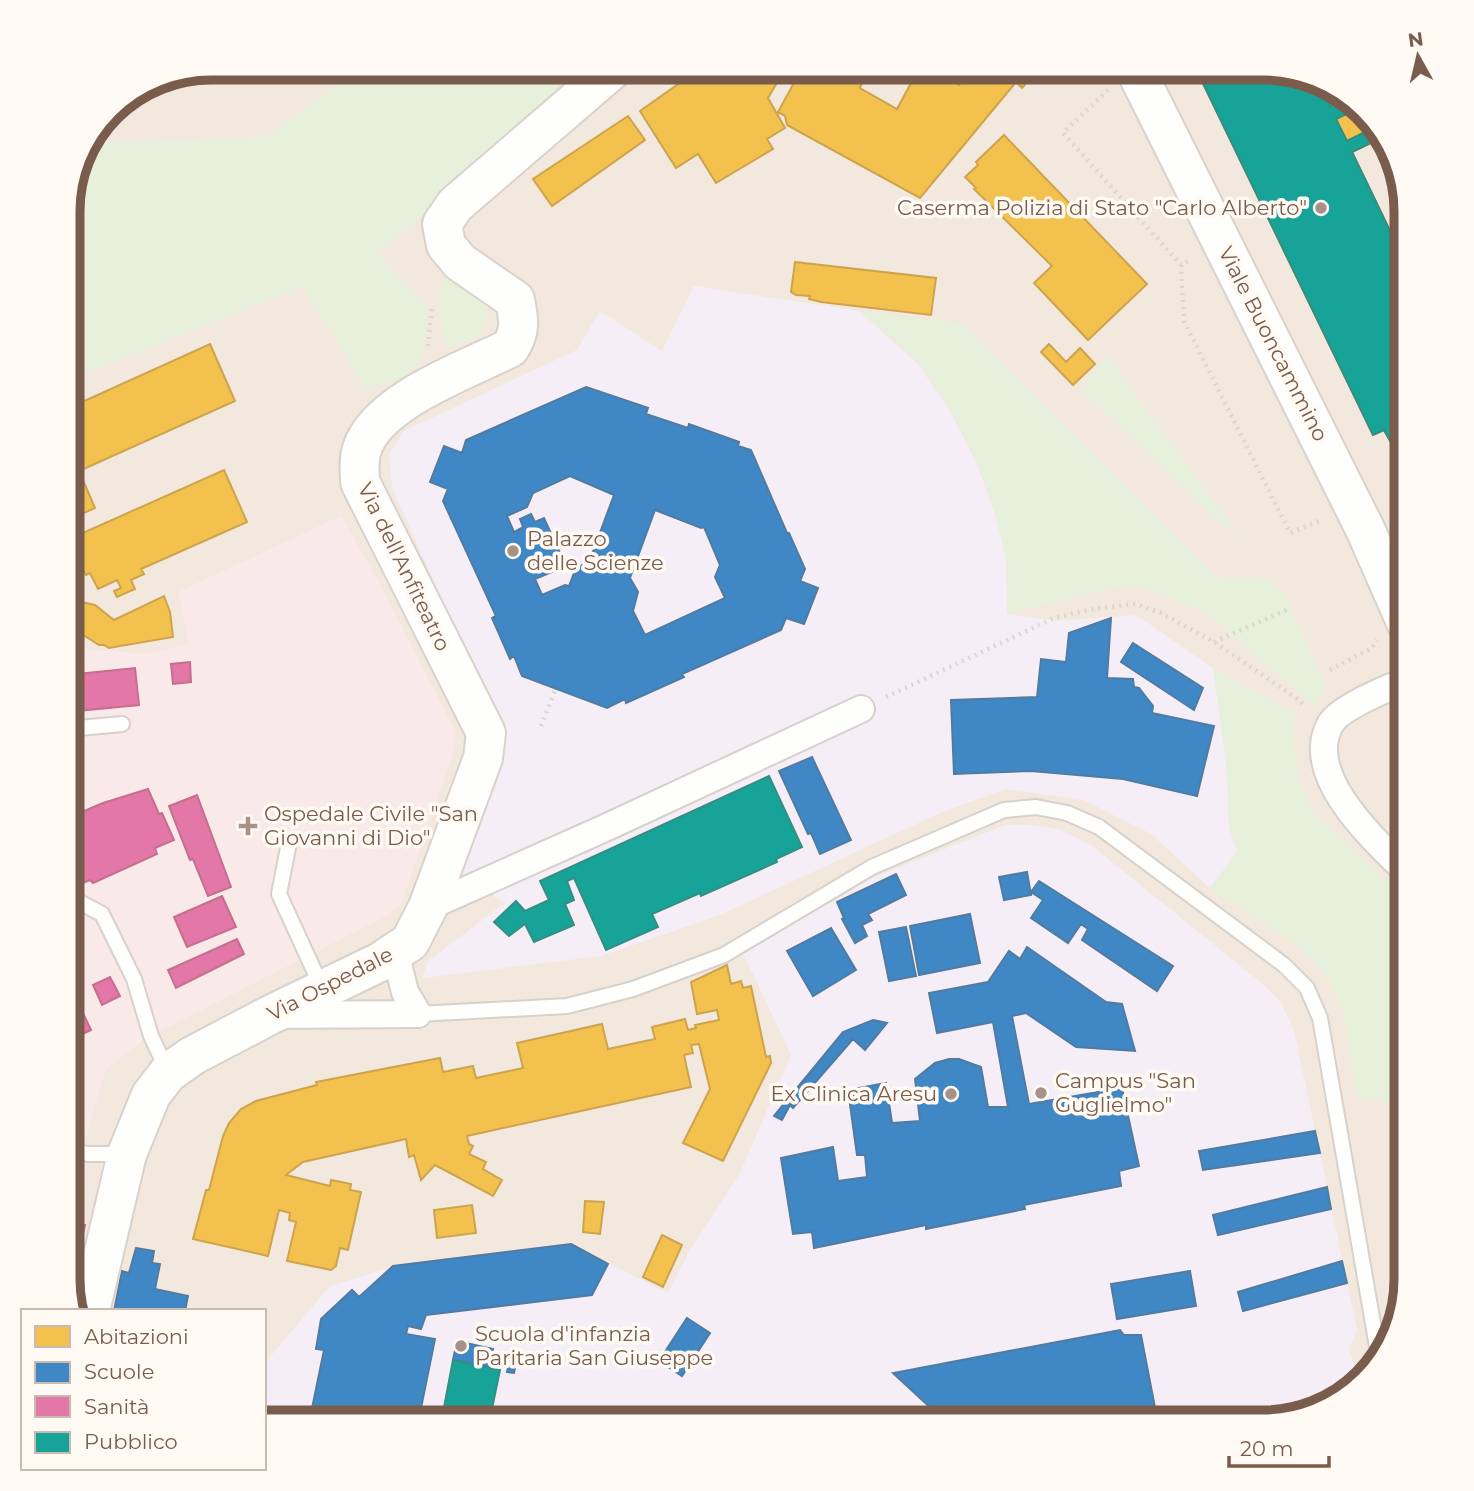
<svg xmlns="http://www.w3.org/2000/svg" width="1474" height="1491" font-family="Montserrat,sans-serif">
<rect width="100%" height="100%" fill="#f9f5f0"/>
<path fill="#f2e8de" d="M212,68L1271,69L1325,83L1370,117L1395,157L1406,211V1279L1391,1342L1357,1387L1317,1412L1263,1423H264V1311H74L68,1280L69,202L83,148L117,104L157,79Z"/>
<path fill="#f6eef6" d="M694,286L859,311L918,364L949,409L976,462L995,513L1006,558L1007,614L1057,621L1136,615L1213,668L1245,842L1210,888L1151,834L1084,800L1006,789L942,812L720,915L601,956L423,978L427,962L505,903L455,871L502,737L392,487L389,455L404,431L577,350L600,311L662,351Z
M1005,825H1034L1061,830L1091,845L1265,986L1280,1001L1294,1030L1357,1330L1349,1349L1357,1375L1324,1388L1316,1412L1263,1423H903L899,1420L896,1423H264V1364L329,1287L393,1266L571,1244L668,1293L690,1250L740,1173L791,1055L743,953L875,877Z"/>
<path fill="#fae9e9" d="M341,516L380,584L455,731V747L400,906L388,915L143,1040L106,1069L79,1161L68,1209V648L146,654L189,644L178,592Z"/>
<path fill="#e7f0db" d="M360,68H581L417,222L376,252L428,308C425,327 426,360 409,373C399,382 378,385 366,389L303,286L69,379V202L83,148L89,140L109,142L267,137Z
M444,276C454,279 460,283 469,289C506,316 481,340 447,349C439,323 436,302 444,276Z
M859,311L962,324L1216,577L1269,579L1286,597L1326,687L1323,696L1313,705L1235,639L1211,615L1138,586L1114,588L1007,614C1006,595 1009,574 1005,555C993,489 962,418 919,365C902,345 878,328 859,311Z
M1107,356L1239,535L1220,523L1081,389Z
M1213,668L1295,713C1291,746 1297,789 1317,817L1406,899V1107L1357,1095C1351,1059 1349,1017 1332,985C1312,947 1245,912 1210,888L1238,850C1224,828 1229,802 1227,776C1223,740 1218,704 1213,668Z"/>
<path fill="#f2c14e" stroke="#cea34e" stroke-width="2" d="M701,68H824L834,74L837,68H853L865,76L860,88L897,109L919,68H927L959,85L973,68H1028L1022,75L1028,81L1022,88L1016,82L920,198L787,125L785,116L778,112L795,81L791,79L788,81L781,76L768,98L785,128L767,139L773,149L716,183L698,154L676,168L640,111Z
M1196,69H1271L1318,81L1330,106L1346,99L1370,117L1383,137L1352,152L1406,264V420L1401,422L1406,430V444L1400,447L1394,448L1384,430L1373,435Z
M628,116L645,140L552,206L533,179Z
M1004,135L1147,284L1088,340L1034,283L1052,266L974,189L976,188L965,177L978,165L976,162Z
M795,262L936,278L931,315L821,302L809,299L810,296L796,295L791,292Z
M210,344L235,401L79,471L95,508L68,520L69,408Z
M1049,344L1066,362L1080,348L1095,364L1073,385L1041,352Z
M224,470L247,522L141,569L144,574L131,580L135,589L117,597L114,591L121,588L117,580L98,589L90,573L86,575L79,562L68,567V522L74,537Z
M164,596L170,612L173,637L109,648L104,645H99L69,626L81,602L95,605L114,620Z
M727,965L731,984L741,981L743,988L751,986L766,1057L770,1056L771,1063L723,1161L683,1143L710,1089L699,1044L691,1045L693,1053L684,1055L691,1087L467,1136L469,1144L473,1146L469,1154L486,1162L483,1169L502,1180L493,1196L435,1165L421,1180L414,1155L409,1157L406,1139L303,1162L286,1175L330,1186L331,1180L351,1184L350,1190L361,1192L348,1250L340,1248L336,1266L331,1270L287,1261L296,1222L289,1220L290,1213L279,1210L268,1256L193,1239L206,1190H209L223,1136L229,1123L241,1109L256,1101L317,1085L316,1082L440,1058L443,1072L473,1066L476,1078L523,1068L517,1043L602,1024L608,1049L655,1039L652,1027L685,1019L688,1030L696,1028L695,1025L719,1020L717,1010L697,1014L691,982Z
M585,1201L604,1202L600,1234L583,1232Z
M472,1205L476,1233L437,1238L434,1210Z
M662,1235L682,1245L663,1287L643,1277Z"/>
<path fill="#3f88c5" stroke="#517ba1" stroke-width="2" fill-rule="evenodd" d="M586,387L648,408L646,414L688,428L689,424L739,442L738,446L751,450L787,533H789L805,569L800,581L818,588L804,624L786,618L781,630L682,674L684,677L626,703L625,699L607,708L522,676L514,656L510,659L492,618L496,616L443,501L448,489L430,482L444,446L462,453L466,440ZM570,476L614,495L589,562L576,568L569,586L565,585L542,595L535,579L566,566L544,518L535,522L531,514L520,519L523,527L514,532L507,516L527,507L533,493ZM655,510L701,528L704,527L720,565L715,577L725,598L645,635L633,611L638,592L630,578Z
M1111,618L1107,678L1133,679L1134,687L1139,688L1153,706L1152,713L1214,726L1197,796L1123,779L1031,771L954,774L951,700L1037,697L1041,659L1066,662L1069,633Z
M1133,643L1203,688L1194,710L1121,662Z
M812,757L851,840L820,854L811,833L808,834L779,771Z
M1027,872L1031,895L1004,900L999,877Z
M896,874L906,895L868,914L872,920L862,925L867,936L855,943L842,919L844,918L837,902Z
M1039,881L1173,966L1157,991L1082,940L1088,929L1081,924L1068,943L1031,918L1043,900L1031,892Z
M970,914L980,963L919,975L910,926Z
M906,927L916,976L889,981L879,932Z
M831,928L856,970L813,996L787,951Z
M1027,947L1106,1002L1122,1004L1135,1051L1076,1047L1026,1013L1012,1016L1029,1104L1122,1088L1139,1166L1119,1171L1121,1186L1024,1205L1025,1209L926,1229V1225L814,1248L812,1232L793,1234L781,1158L833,1147L838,1181L867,1177L865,1155H857L848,1090L886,1083L892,1123L920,1121L915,1079L935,1063L949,1059H959L981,1067L988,1107H1008L993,1022L937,1033L929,993L988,982L1009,951L1020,959Z
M873,1020L887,1023L865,1050L853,1039L793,1108L790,1105L782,1120L774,1116L843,1032Z
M1315,1131L1320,1153L1203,1170L1199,1151Z
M1327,1187L1331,1209L1218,1235L1213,1215Z
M571,1244L608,1264L592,1295L426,1315L421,1329L408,1326L406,1334L435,1339L418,1423H309L324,1350L316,1349L321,1319L352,1290L359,1297L393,1266Z
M136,1248L154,1251L152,1263L160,1264L155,1289L188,1296L185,1311H114L122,1271L129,1273Z
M1342,1261L1347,1283L1243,1311L1238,1292Z
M1190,1271L1196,1306L1117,1319L1111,1284Z
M687,1318L710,1333L682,1376L659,1361Z
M1120,1330L1124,1335H1141L1158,1423H947L893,1373Z
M457,1341L493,1349L489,1368L453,1360Z
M511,1353L518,1354L514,1373L507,1372Z"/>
<path fill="#e377a8" stroke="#c46f8d" stroke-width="2" d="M190,662L191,682L173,684L171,664Z
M135,668L139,705L68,712V675Z
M148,789L159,814L162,813L174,840L155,848L157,854L93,883L90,880L73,887L68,876V818L103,803Z
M197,795L231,887L208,896L193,859L190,860L169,806Z
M222,896L236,927L187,947L174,917Z
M237,939L244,954L176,988L168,970Z
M68,967L82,995L76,998L91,1030L68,1041Z
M110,977L120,996L102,1005L93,985Z
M68,1159L79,1161L68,1209Z
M68,1222L85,1225L80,1246L68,1244Z
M68,1274L74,1275L70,1292L68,1280Z"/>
<path fill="#17a398" stroke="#358e82" stroke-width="2" fill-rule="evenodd" d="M1196,69H1271L1318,81L1330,106L1346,99L1370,117L1383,137L1352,152L1406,264V420L1401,422L1406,430V444L1400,447L1394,448L1384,430L1373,435ZM1357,109L1367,131L1347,141L1336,119Z
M769,776L802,847L776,859L777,862L701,896L700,893L652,914L658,927L606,950L574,878L567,881L574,900L565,904L574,925L534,942L525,924L509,936L494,922L516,901L525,911L549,900L540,881Z
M453,1360L500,1370L489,1423H441Z"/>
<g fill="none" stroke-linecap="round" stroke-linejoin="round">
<defs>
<path id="lane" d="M68,729L122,724
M289,843L279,894L322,988
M68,896L102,914L134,979L151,1036L168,1072
M418,1014L567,1006L633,989L724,955L872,867L1004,810L1036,807L1067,813L1099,827L1284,965L1307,988L1320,1018L1379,1358
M68,1150L88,1154H126"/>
<path id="street" d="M1406,681C1388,688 1341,707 1331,723C1301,773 1373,839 1406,871
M428,907L605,828L861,709
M279,1015L418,1014L405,992L395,952"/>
<path id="secondary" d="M1135,69L1366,531L1406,622
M90,1311L127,1154L151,1095L168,1073L192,1056L270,1015L380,962L410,942L428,907L483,758L486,733L360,482C360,471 358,460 362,449C377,401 466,370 510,348C521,331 519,320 515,300L460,262L446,245L442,224L455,205L614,68"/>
</defs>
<use href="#lane" stroke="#d7d1cb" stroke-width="18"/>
<use href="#street" stroke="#d7d1cb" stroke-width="30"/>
<use href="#secondary" stroke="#d9d2cb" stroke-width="42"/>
<path stroke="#dcd5d0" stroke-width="4.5" stroke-dasharray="2 5" stroke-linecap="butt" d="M1108,90L1063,133L1181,265L1190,260
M1181,265L1184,321L1290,533L1321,520
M428,346L432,306
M1214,642L1291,608
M1330,670L1372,648L1377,640
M886,697L1054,618L1094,609L1135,604L1161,613L1214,642L1299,700L1306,707
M1395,721L1406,748
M541,726L556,688"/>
<use href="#lane" stroke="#fefefd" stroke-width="14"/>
<use href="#street" stroke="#fefefd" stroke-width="26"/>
<use href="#secondary" stroke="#fefefd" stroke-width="38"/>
</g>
<g fill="#a69286" stroke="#fffaf3" stroke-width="2.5">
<circle cx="1321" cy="208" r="7"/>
<circle cx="513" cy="551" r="7"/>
<path d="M244.5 815.5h7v7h7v7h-7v7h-7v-7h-7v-7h7z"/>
<circle cx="1041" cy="1093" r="7"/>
<circle cx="951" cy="1094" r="7"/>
<circle cx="461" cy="1346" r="7"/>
</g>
<g text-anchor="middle" stroke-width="7" stroke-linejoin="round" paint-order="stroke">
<g font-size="21" fill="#7a5c4d" stroke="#fffaf3" text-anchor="start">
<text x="1307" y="215" text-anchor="end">Caserma Polizia di Stato "Carlo Alberto"</text>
<text x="527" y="546">Palazzo<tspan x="527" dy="24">delle Scienze</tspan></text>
<text x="264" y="821">Ospedale Civile "San<tspan x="264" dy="24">Giovanni di Dio"</tspan></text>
<text x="1055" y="1088">Campus "San<tspan x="1055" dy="24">Guglielmo"</tspan></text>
<text x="937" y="1101" text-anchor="end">Ex Clinica Aresu</text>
<text x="475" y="1341">Scuola d'infanzia<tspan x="475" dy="24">Paritaria San Giuseppe</tspan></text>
</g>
<g font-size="21" fill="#7a5c4d" stroke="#fffaf3">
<text transform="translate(1273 344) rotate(63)" y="7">Viale Buoncammino</text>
<text transform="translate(404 567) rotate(64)" y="7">Via dell'Anfiteatro</text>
<text transform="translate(330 984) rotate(-27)" y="7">Via Ospedale</text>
</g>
</g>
<path d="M0 0H1474V1491H0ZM211 80H1263A131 131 0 0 1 1394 211V1279A131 131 0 0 1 1263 1410H211A131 131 0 0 1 80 1279V211A131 131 0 0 1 211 80Z" fill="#fffaf3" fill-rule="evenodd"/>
<path fill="none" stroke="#7a5c4d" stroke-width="9" d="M211 80H1263A131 131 0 0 1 1394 211V1279A131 131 0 0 1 1263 1410H211A131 131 0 0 1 80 1279V211A131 131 0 0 1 211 80Z"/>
<rect x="21" y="1309" width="245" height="161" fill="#fffaf3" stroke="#cabbb1" stroke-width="2"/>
<rect x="35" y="1326" width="35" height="21" fill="#f2c14e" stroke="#cabbb1" stroke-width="2"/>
<text x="84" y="1344" font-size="21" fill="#7a5c4d">Abitazioni</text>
<rect x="35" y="1362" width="35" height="21" fill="#3f88c5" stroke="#cabbb1" stroke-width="2"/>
<text x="84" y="1379" font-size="21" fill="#7a5c4d">Scuole</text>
<rect x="35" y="1396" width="35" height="21" fill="#e377a8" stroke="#cabbb1" stroke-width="2"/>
<text x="84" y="1414" font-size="21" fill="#7a5c4d">Sanità</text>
<rect x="35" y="1432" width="35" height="21" fill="#17a398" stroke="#cabbb1" stroke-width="2"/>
<text x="84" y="1449" font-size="21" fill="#7a5c4d">Pubblico</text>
<g transform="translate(1418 56) rotate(352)" stroke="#fffaf3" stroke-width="5" paint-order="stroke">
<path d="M0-5L12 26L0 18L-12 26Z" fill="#7a5c4d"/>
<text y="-10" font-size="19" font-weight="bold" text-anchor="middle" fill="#7a5c4d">N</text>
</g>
<path d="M1229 1456v10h100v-10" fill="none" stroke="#7a5c4d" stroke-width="3.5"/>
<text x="1240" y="1456" font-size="21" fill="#7a5c4d" stroke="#fffaf3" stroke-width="5" paint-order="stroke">20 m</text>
</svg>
